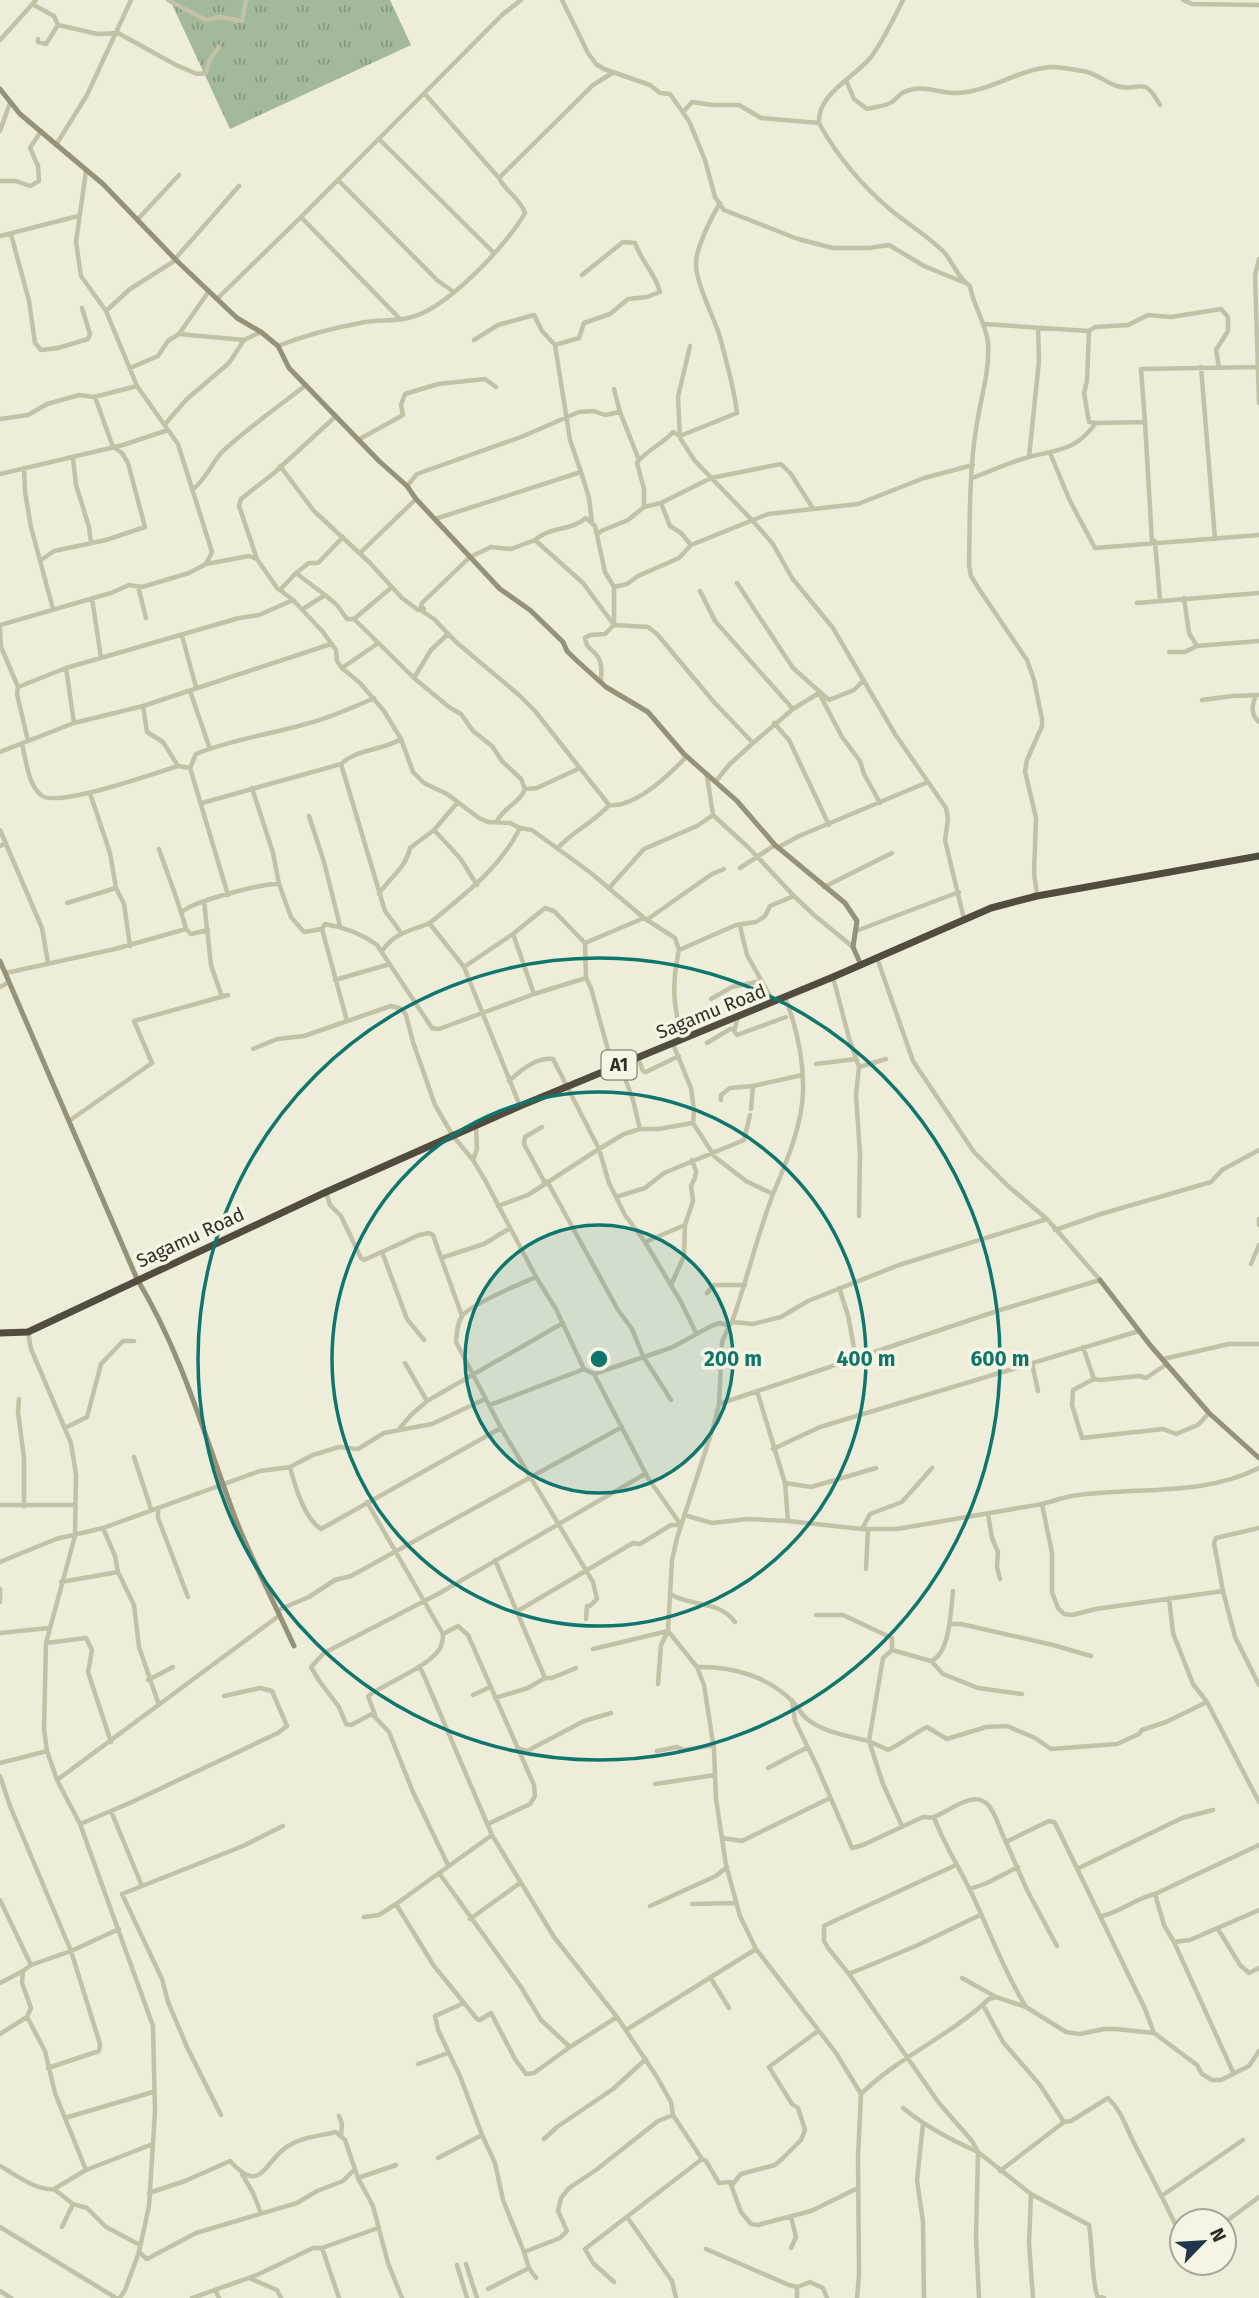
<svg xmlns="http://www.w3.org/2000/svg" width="1259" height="2298" font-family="'Fira Sans',sans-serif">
<defs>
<pattern id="grass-tufts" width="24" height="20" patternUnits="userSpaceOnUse" patternTransform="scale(1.75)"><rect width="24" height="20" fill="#a2ba9b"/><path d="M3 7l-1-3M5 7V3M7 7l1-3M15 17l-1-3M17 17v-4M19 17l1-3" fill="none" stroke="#85987e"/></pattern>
</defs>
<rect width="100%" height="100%" fill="#ededd9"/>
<path fill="url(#grass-tufts)" d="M170,0H390L411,45L230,129Z"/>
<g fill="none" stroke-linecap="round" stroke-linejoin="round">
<path stroke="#c3c1a7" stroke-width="4.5" d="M168,0L206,20L220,17L242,21L246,0
M562,0L588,53L596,64L604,69L650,85L660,93L670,94L689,121L705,160L715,197L724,210L798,239L833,248H869L889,245L924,266L963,282
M903,0C894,18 883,41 871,57C855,77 817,94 819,123C836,155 864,188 892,211C909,225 928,236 944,252C953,262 958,279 970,286C973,306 986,322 988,343C990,372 980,400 976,429C969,473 970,520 969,565L971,576L979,589L1027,660L1034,680L1042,719V726L1027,760L1025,771L1036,818L1034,873L1037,895
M1183,0L1192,4L1259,5
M32,4L54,16L58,25L46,44L38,42V39
M58,25L98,34L118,33L176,65L197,74L206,73L209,61L219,47
M0,40L36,0
M846,80L854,99L867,109C874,107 886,106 892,102C903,94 897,93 914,89C927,86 943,94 957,93C989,92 1017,70 1050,67C1061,67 1077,70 1087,72C1098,75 1107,83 1117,86C1141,93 1142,73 1160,105
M425,94L499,178
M683,112L692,102L712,105H739L761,118L819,123
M0,131L10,103
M379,139L494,253
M56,145L87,95L131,0
M338,180L438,281L454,292
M0,181H16L30,186L39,181L38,166L30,148L41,131
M301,217L400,319
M137,220L179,175
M11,234L29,301L35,343L41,350L58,348L88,339L90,334L82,308
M0,236L78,216
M175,259L239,186
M1259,259L1255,275L1259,403
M218,298L301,217L503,14L521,0
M106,311L130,289L176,260
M984,324L1089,331L1095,327L1128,325L1148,315L1171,317L1221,309L1228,317V331L1216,350L1219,367
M1089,331L1087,381L1084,393L1089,422L1096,423
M179,334L209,291
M474,340L498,325L534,315L542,331L555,345
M278,346C303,336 333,328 360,323C376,319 392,322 408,318C445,311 507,245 525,213C520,198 506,192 499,178L593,85L614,72
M690,346L678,397L680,438L695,461L752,520L773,544L792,578L833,628L895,734L946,808L948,819L945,840L964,919
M1201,367L1215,539
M130,368L158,356L168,341L179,334L244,340L261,332
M614,389L620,412L639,460
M0,419L28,415L47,404L79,395L94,397L137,386
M1145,422L1141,369L1259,367
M165,424L187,399L229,363L244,340
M358,440L403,415L401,405L405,394L438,384L485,379L496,387
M1050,453L1070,501L1095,548L1259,535
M1029,457L1039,361L1038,328
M73,458L76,485L89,527L91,543
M280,466L314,511L369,562L402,598L418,610L423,609
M24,468L25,492L31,527L53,609
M581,472L570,440L555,345L579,338L584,323L610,314L628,299L647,297L660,292C656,274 641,261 635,243L623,242L582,275
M0,474L123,445L168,430
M972,478C991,471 1010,462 1029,457C1060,449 1075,451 1096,423L1145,422L1152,542
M407,486L417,474L521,437L579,412L594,411L605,415L620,412
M192,490C206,480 211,463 223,451C249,427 278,407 306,385
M661,503L670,526L681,533L691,545
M644,507V489L637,463C646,450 662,445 673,432L680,436L737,413C734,387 726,360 719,334C713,316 695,280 696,263C696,248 712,216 720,203
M435,519L581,472L589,498L592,522
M598,534L601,531L628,520L644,507L661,503L711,478L781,464L791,474L812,507
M535,540L511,549L491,547L470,557L422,603L421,606L424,609L422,611L434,619L456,642L519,695L535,711L609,805
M1155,541L1160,600
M360,553L416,499
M257,559L277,588L293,600L323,632L336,650L337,661L342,668L360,683L384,711L401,739L413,772L424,783L447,794L479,818L488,822L510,823L520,828L532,830L591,873L644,918L675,938L679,950
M41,560L54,551L106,540L145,527L128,463L122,453L113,447L95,397
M206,564L249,556L257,559L239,506L241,499L274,473L336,416
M296,573L309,563H318L343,537
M737,583L793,668L829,700L854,690L863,681
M138,586L146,618
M614,587L627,584L638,576L679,558L691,545L768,514L858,504L924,478L973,465
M280,590L296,573L325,595
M700,591L715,621L793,709L753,743
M92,598L101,658
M1184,598L1189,633L1197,646L1259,641
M1137,603L1259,593
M303,609L325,595L337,605L347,619H354L414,678L449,707L461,714L473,731L492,746L502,761L521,779L525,789
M354,619L392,587
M0,625L111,593L129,585L142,587L189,573L206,564L212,552L178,444L137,386L106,311L81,276L76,242L86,171
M0,628L1,648
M182,636L196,687
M1,647L18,687
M1169,652H1185L1197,646
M66,668L74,723
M342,668L377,644
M414,678L431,650L448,634
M601,682C601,674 603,664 598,657C593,649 586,649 585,638L590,635L605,634L614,625V587L605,572L595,526L586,518C571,531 551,526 535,540L583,583L614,625L648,627L657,634L713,701L753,743L729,765L716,781
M190,691L210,749
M1256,695C1252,705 1250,714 1259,722
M1202,700L1232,696L1259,695
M143,706L147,732L163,742L178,766
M793,709L819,693L842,737L860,761L864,774L880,803
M774,723L789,740L829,825
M28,741L17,694L18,687L66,668L239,618L259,615L293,600
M22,744C26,760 28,784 41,795C55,809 156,773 178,766L190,768
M0,752L74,723L143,706L331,644
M341,764L385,911L402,934
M252,788L273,853L279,884L291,917L304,932L322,929L325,924C344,927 362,934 377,945L432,1028L439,1029L534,994L586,978
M525,789L537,788L580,768
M90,793L110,853L116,888L124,904L130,946
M202,803L341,764C358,748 382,751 401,739
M713,815L749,848L794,896
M309,816L324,862L340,926
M497,821C504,807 520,803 525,789
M0,830L42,928L48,963
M434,830L460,858L477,885
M0,846L6,843
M779,847L799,836L928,782
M558,848C572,831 594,823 609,805C635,808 670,774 687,756
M740,868L775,845
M824,887L892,853
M609,888L644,849L697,826L713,815L707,776
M379,894C391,876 406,868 410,848L434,830L457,803
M228,895L190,768L196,754C230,740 267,735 302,725C327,719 350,709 374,698
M204,901L211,965L222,997
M67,903L116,888
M182,912C193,901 264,883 279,884
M648,919L712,874L724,869
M430,924L464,967L520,1106
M740,926L747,955L773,1001
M186,929L191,934L208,930
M322,929L347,1021
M856,931L959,892
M513,934L534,994
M382,951C392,937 400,934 416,928C422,926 427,925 431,922C465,894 500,868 520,828
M464,967L513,934L545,908L554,911L585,943
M6,973L115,949L186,929C179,902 168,876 159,849
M833,977L849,1038L859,1067L856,1095L860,1153L859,1216
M335,980L390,964
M0,987L9,982
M711,999L732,987L761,981
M738,1017L734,1031L737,1035L786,1017
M684,1039C672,1009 672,982 679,950L736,925L756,922L765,916L770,906L794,896L814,915L853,947
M707,1043L730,1029H735
M673,1044L691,1088L694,1110L693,1123L715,1157L746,1181L773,1194
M253,1049L277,1039L304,1036L391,1006L402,1009L406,1015L413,1042L435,1105L453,1136L473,1160L485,1180L536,1277L556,1309L584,1369L594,1374L673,1347L711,1326L720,1323L729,1326L722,1342L719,1404L713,1428L677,1538L672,1560L668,1631L661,1645L658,1684
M638,1058L643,1071L646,1072L679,1056
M816,1064L856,1059
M620,1065L633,1100L640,1129
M859,1067L886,1059
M613,1068L591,988L586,978L585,943L644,918
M509,1081C521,1070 536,1057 553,1059L599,1149L624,1134L640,1129H658L693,1123
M721,1100V1095L730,1088L753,1086L802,1075
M751,1109L753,1086
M69,1121L152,1063L134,1021L228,995
M542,1127L525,1137L524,1144L545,1183
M473,1160L477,1149L476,1127
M547,1181L618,1310L632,1329L643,1356L671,1400
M326,1192L330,1205L341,1216L361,1258L364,1260L419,1235L429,1233L433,1235L462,1316
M616,1197L645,1188L664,1173L744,1140L750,1115
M498,1206L528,1195L599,1149L609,1183L625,1215L645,1242L681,1302L696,1333
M1259,1219V1225
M1055,1230L1101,1214L1211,1182L1222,1170L1259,1150
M645,1242L685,1225L693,1201L691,1186L695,1178L696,1171L692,1160
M382,1252L407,1319L424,1340
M441,1258L484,1244L510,1228
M1251,1264L1259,1245
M536,1277C520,1284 473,1303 463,1315C457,1322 457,1333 456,1342L501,1428L593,1582L597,1599L590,1606H587L586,1619
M671,1285L684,1256L685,1225
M839,1288L848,1315L856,1359
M707,1293L714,1285H745
M732,1322L753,1324L781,1317L808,1301L899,1265L1047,1219
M729,1326L732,1322C747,1280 757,1236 773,1194C786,1163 802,1126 803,1092C804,1061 796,1026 785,997
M28,1332L31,1349L71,1443L76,1475L75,1536L46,1643L44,1730L47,1751L57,1780L80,1824L153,2026L155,2111L149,2206L139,2252L125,2290L120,2298
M1083,1347L1094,1379L1073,1390L1072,1405L1082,1438L1163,1429L1176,1434L1198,1425L1209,1413
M1163,1359L1229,1344H1259
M405,1363L427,1401
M1032,1363L1038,1391
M594,1374L648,1478L681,1525
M1094,1379L1100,1380L1139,1376L1146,1378L1167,1364
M757,1391L785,1483L788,1521
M19,1399L18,1412L24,1458V1506
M719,1404L1000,1310L1100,1280L1047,1219L1008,1186L974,1152L913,1061L877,958
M490,1405L584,1369
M65,1428L87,1417L101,1364L123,1341H134
M400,1428L411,1415L427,1401L563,1323
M773,1449L820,1427L1139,1331
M134,1457L151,1509
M290,1467C295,1486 304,1518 321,1529L501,1428
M785,1483L811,1487L876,1468
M367,1502L443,1634C443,1640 442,1645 439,1650C426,1668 386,1683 368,1696L375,1715
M1042,1504C1054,1501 1066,1496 1079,1495C1138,1487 1204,1496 1259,1468
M0,1505H74
M158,1509V1518L188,1597
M988,1514L992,1538L998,1552L997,1567L1000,1579
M684,1515L712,1523L748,1519L788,1521L862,1529H897L1042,1504L1052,1553V1592L1058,1608L1064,1614L1072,1615L1096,1609L1223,1591L1214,1543L1216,1538L1259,1528
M103,1528L115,1556L118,1572L134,1605L139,1647L159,1705
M862,1529L870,1514L902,1502L932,1468
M495,1560L545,1678
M0,1562L56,1539L103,1528L260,1471L290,1467L313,1455L339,1447L358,1449L384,1433L432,1424L485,1399
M866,1569L868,1529
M61,1582L118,1572
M0,1589V1602
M1223,1591L1235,1637L1259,1685
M670,1594C691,1607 719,1600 735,1622
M1169,1598L1173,1633L1193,1684L1207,1702L1259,1802
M278,1610L309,1597L335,1580L351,1576L622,1427
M516,1612L633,1543L640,1544L671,1525H681
M816,1615H843L892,1638V1650
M950,1624H961L1053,1645L1091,1656
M668,1631L697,1667L704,1685L714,1749L716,1799L726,1865L740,1916L756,1949L836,2053L861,2094L858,2157L859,2275L857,2298
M0,1633L49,1628
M443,1634L458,1626L468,1635L534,1785L535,1796L530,1804L488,1824
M46,1643L86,1638L92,1650L88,1672L111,1742
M593,1649L668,1631
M931,1661C950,1654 951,1609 953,1591
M697,1667C731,1666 768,1676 793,1702C798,1707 801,1714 807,1719C825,1733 848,1736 869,1741L883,1784L902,1826
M148,1680L173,1667
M1022,1694L978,1688L943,1674L931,1661L892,1650L883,1658L869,1741L888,1750C903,1743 913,1734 927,1727L947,1739L986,1727L1007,1726L1035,1738L1051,1749L1117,1744L1139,1734L1142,1730L1166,1722L1207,1702
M473,1695L490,1687
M495,1698L528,1688L545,1678H552L576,1668
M792,1700L795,1721L817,1766L852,1848L863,1845L923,1817C927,1817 931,1818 934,1817C951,1811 974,1788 989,1806C997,1816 1000,1831 1006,1842
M517,1748L527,1751L584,1721L611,1713
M657,1751L677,1747L684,1750L714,1745
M0,1763L47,1751
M768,1768L808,1747
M0,1776L10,1806L71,1951L100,2044L99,2051L48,2068
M57,1780L280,1615
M655,1784L715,1775
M111,1811L142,1886
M934,1817C943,1843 958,1865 970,1890C989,1929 1003,1970 1026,2007
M80,1824L132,1802L278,1733L287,1726L272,1691L260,1688L224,1696
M492,1835L554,1937L617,2017L657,2077L671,2102L673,2115L702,2159L585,2249L593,2263L614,2282
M722,1838L742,1841L830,1798
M1259,1845L1155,1894L1164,1925L1174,1942L1190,1940L1259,1910
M448,1865L413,1792L389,1732L372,1714L351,1725L346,1724L339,1707L320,1682L311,1667L324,1653L438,1594L645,1474
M956,1865L832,1922L824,1926V1941L828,1948L849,1974L939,2103L972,2141L978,2152L1031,2194L1089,2225C1093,2250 1091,2272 1097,2296L1104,2298
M1077,1869L1182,1818L1213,1810
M439,1873L521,1987L541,2020L570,2047L617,2017
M970,1889L987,1883L1018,1867
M0,1900L31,1965
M396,1904L434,1966L477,2019L480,2020L491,2013L515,2059L526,2074L534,2073L570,2047
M692,1904L736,1903
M650,1906L716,1876L727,1867
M1102,1916C1121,1912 1136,1898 1155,1894
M364,1917L379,1915L396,1904L492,1835L422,1671L418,1667
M470,1919L520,1883
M1218,1929L1240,1965L1249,1973L1259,1968
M1174,1942L1233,2072
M1057,1946L1027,1890L1006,1842L1049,1821L1054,1822L1056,1825L1145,2009L1154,2033
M849,1974L918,1945L980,1915
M710,1977L729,2008
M962,1978L996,1997L1026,2007L1066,2032L1080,2034L1104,2029H1116L1154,2033L1197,2065L1202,2074L1212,2080H1221L1249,2066L1259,2051
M0,1983L23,1971
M983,2005L1003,2042L1040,2085L1064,2122L1071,2121L1108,2098C1123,2113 1125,2126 1135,2145C1151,2176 1168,2207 1182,2239
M27,2017L31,2008L22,1983L23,1971L31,1965L71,1951L119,1929
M626,2030L756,1949
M0,2034L27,2017L45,2051L55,2093L65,2118
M418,2064L448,2053
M861,2094C897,2058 951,2035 989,1999L996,1997
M903,2108C926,2127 951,2140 978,2152L976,2238L979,2298
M221,2115L187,2047L168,2002L162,1979L122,1894L243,1846L283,1826
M339,2116L342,2124L341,2136
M923,2124L917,2180L923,2222L924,2298
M482,2135L495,2163L503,2200L524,2252
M544,2139L557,2127L613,2089L646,2059
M438,2158L482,2135L460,2076L438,2030L435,2016L464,2003
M702,2159L706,2161L719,2183L730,2182L741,2212L751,2224L758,2225L811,2211L858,2188
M0,2166C15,2174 36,2191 54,2189L86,2170L153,2144
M86,2170L65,2118L153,2092
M1000,2171L1064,2122
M242,2174L253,2193L261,2213
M358,2178L396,2165
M732,2185L741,2174L775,2165L782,2159L801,2140L805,2130L798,2108L792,2104L769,2067L818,2031
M54,2189L73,2204L87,2208L106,2227L140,2245
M149,2193L185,2181L230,2161C262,2196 263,2162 288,2146C303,2137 319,2136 336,2132L345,2140L358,2178L373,2206L388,2263L402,2298
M1031,2194L1029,2243L1033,2298
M1163,2195L1243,2140
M627,2217L672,2281L676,2298
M1224,2223L1259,2197
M0,2227L116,2298
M62,2227L73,2204
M322,2248L339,2298
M791,2248L796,2237L791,2217
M706,2249L789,2285L797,2287L810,2282L823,2288L827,2298
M139,2252L147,2259L196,2233L297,2203L317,2191L343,2181L355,2169
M466,2264L477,2298
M457,2265L467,2298
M529,2268L536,2278
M249,2278L277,2290L281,2298
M488,2289L529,2268L524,2252L560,2238L567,2231L558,2211L561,2198L569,2188L596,2170L658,2121L673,2115
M215,2290L219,2298
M0,2291L11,2298
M192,2298L257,2275L313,2248H322L378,2228
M797,2298V2287"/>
<path stroke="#969178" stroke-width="5" d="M0,89L20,114L103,184L176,260L237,318L261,332L278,346L289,368L379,461L407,486L416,499L500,589L530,610L563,642L567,651L575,659L606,687L648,712L684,754L737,801L775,845L845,903L857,921L853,947L861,965
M0,961L137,1279C183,1355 205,1438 236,1520C253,1563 275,1604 294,1646
M1100,1280L1150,1345L1209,1413L1259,1458"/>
<path stroke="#514c3e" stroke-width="7" d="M0,1333L28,1332L326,1192L520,1106L833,977L991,908L1037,896L1259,856"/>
</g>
<circle cx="599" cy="1359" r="134" fill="#0f766e" fill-opacity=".12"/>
<g fill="none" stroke="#0f766e" stroke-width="3.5">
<circle cx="599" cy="1359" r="134"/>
<circle cx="599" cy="1359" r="267"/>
<circle cx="599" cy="1359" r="401"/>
</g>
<g text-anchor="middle" stroke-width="7" stroke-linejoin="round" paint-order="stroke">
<rect fill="#f6f5e4" stroke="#6c6a5f" stroke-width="2" x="601.5" y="1050.5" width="35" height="29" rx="5"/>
<g font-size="18" font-weight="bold" fill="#312e26">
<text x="619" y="1071">A1</text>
</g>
<g font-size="19" fill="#312e26" stroke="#f6f5e4">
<text transform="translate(711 1011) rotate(-22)" y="7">Sagamu Road</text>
<text transform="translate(190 1237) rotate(-25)" y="7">Sagamu Road</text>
</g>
</g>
<circle cx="599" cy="1359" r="10" fill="#0f766e" stroke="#f6f5e4" stroke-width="3.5"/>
<g font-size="21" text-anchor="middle" font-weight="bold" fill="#0f766e" stroke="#f6f5e4" stroke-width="7" stroke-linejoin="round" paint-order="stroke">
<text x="733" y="1366">200 m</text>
<text x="866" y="1366">400 m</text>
<text x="1000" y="1366">600 m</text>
</g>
<g transform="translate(1203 2242) rotate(65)"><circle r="33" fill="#f6f5e4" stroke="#a7a598" stroke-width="2"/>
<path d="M0-5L12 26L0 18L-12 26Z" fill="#21364c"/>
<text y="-10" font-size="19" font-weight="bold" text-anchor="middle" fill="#312e26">N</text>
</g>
</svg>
